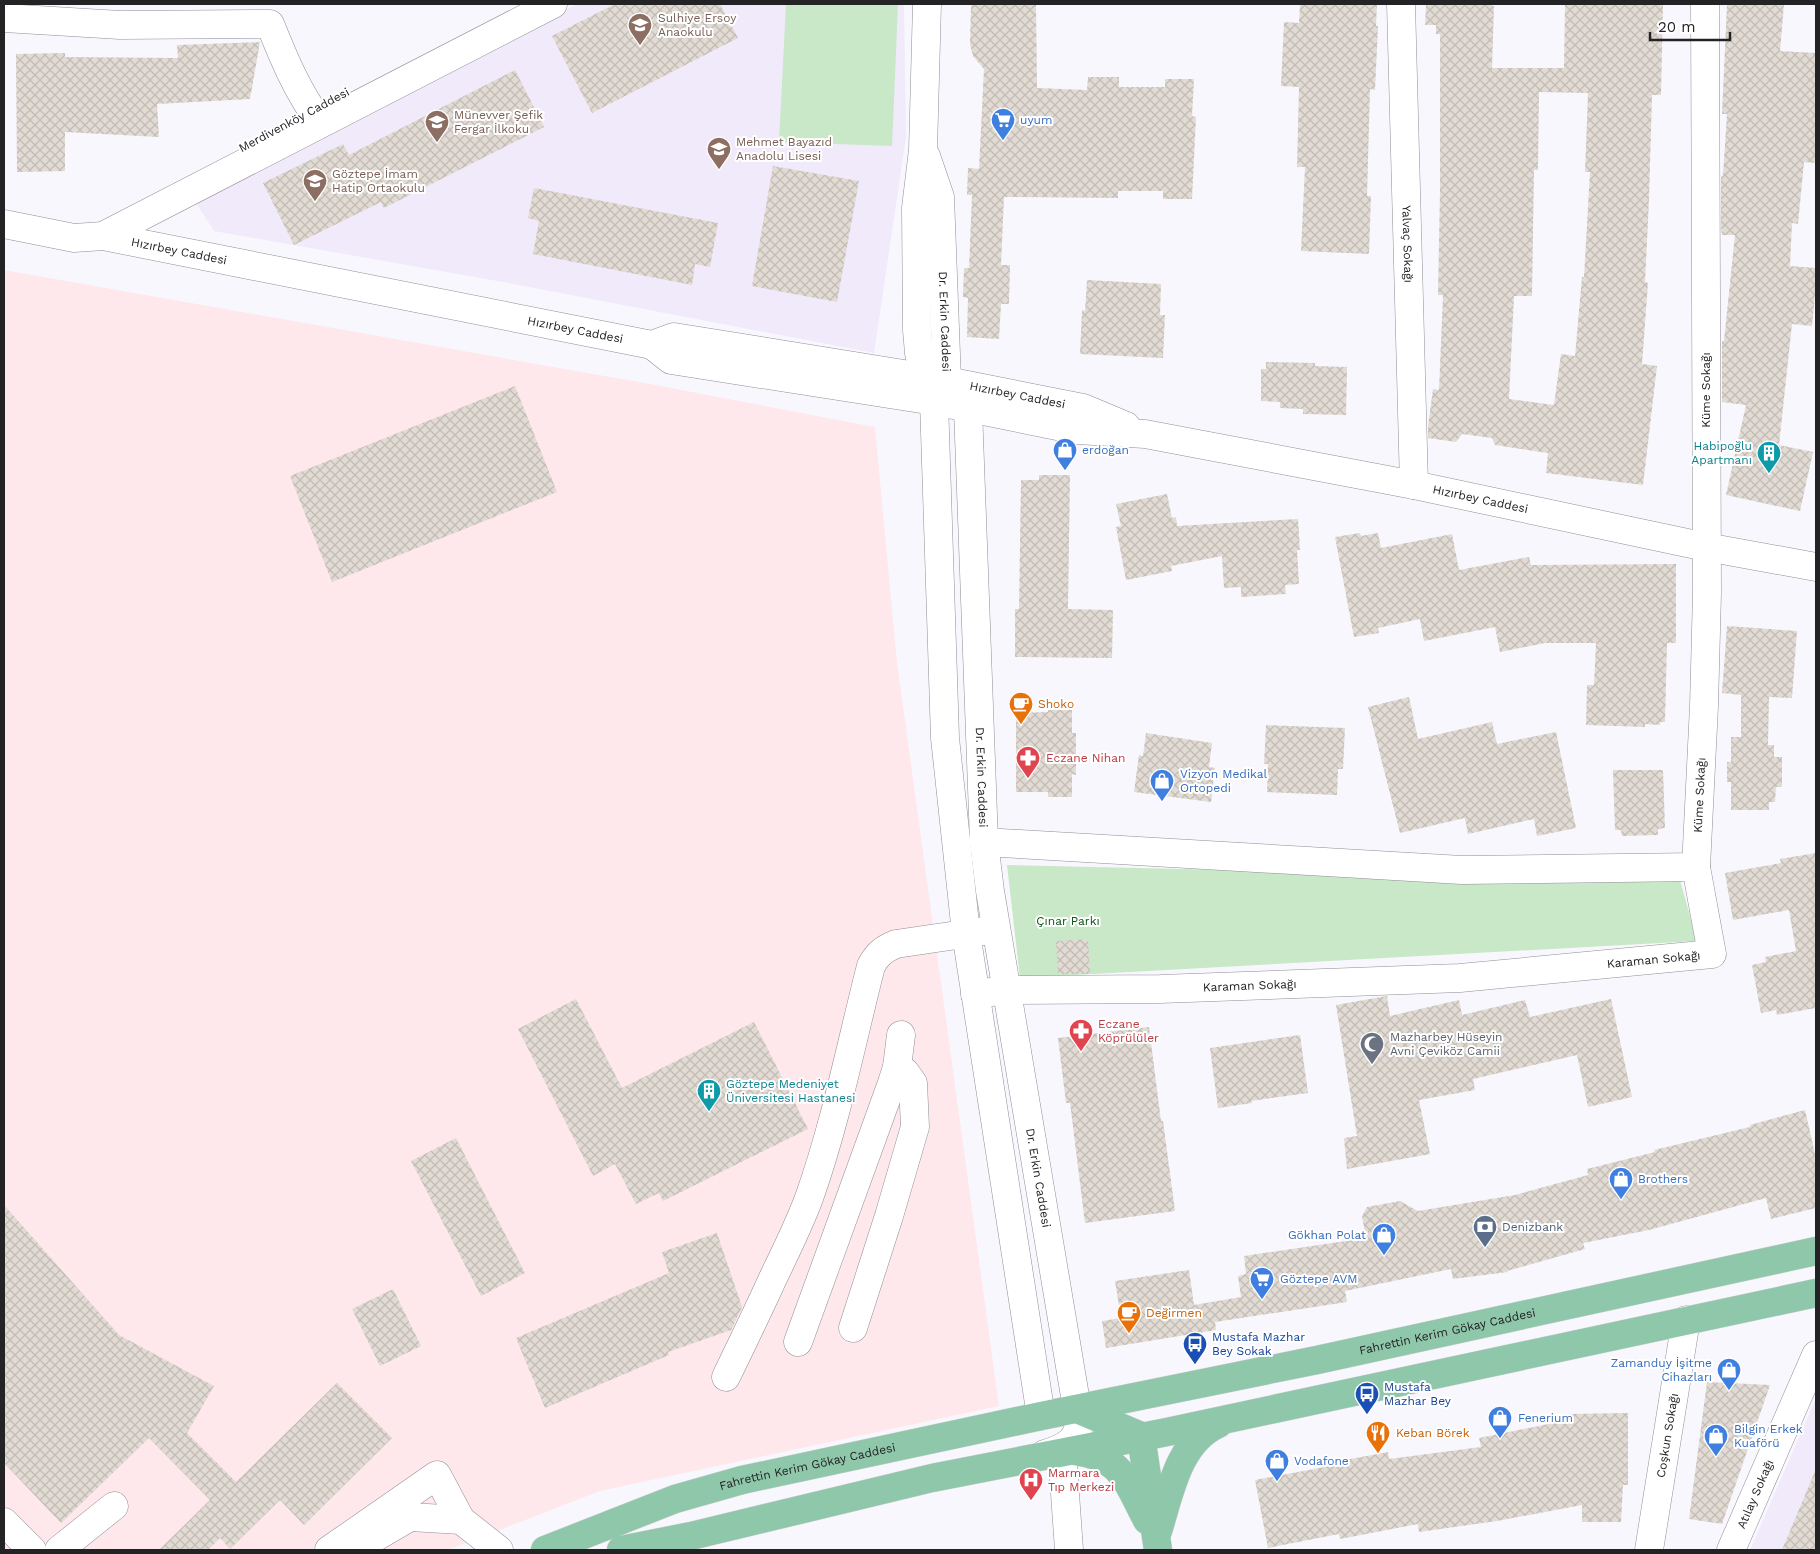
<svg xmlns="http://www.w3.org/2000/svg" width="1820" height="1554" font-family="'Work Sans',sans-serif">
<defs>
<pattern id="building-cross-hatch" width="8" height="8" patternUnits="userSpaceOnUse" patternTransform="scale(1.25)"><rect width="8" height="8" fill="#e2dbd4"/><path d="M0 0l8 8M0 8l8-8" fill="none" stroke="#c2bcb6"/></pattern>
</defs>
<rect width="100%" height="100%" fill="#f9f7fe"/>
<path fill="#f0eafa" d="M577,4H904L906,137L874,353L503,282L214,231L194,200Z
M1816,1398V1550H1750Z"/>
<path fill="#fee8ec" d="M4,270L650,384L875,427L897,662L999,1406L600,1491L448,1550H4Z"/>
<path fill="#c8e8c7" d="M786,4H898L892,146L779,142Z
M1007,865L1680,880L1697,941L1020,978Z"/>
<path fill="url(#building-cross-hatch)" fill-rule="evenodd" d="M615,4H720L738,38L592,113L552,36Z
M971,4H1036L1037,88L1087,90L1088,77H1119V87H1165V79H1194L1192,116L1196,117L1192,199H1163V191H1118V198L1004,197L1001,265H1010L1009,304H1001L999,339L967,337L968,298L963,297L964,268H969L972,195H967L968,168L979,169L984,69L973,56L970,44Z
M1300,4H1377L1376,26H1378L1375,90L1370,89L1367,196H1371L1369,254L1301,251L1305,167H1297L1299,87L1281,86L1284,22L1299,23Z
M1426,4H1492V6H1494L1492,68H1564L1565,4H1663L1661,95H1652L1649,200L1645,282L1648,283L1642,364L1657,366L1643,485L1546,473L1548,453L1495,445L1492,438L1462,434L1456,442L1428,438V427L1433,389L1439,390L1443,295H1438L1440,190V34H1436V25H1425ZM1539,92L1588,93L1585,172H1590L1584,277H1582L1575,356L1561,354L1554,405L1509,399L1514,296H1532L1534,170H1538Z
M1727,4H1784L1780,51L1816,53V163L1804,162L1798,224L1792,223L1790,266L1816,268V284L1812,326L1792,324L1779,445L1813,452L1800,511L1726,495L1746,405L1722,402V341H1724L1735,235H1722L1721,227V177L1723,175L1727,114H1722Z
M260,42L250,99L157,104L159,137L65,132V171L17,172L16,54L65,53V57L178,58L177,45Z
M515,70L544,127L384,208L381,202L294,245L263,183L343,144L349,155Z
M773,166L859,181L837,302L752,286Z
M534,188L718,223L710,267L695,264L692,285L533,254L539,221L528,218Z
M1087,280L1161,284L1160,315H1165L1163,358L1080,354L1082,310L1085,311Z
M1266,362L1315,363V366L1347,367L1346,415L1303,414V409L1280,408V402L1261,401V369H1266Z
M515,386L557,492L332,582L290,476Z
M1039,475H1070L1068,609L1113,610L1112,658L1015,657V609H1019L1021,480H1039Z
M1167,494L1172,518L1176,517L1177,526L1298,519L1300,550H1297L1299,584L1285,585L1286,594L1241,597V587L1224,588L1222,556L1171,566L1172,571L1126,580L1116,527L1121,526L1116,504Z
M1360,533L1361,536L1378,533L1381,548L1452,534L1459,570L1529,557L1531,565L1676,564V643H1667L1665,722H1660V725L1645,724V727L1586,725L1587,685H1594L1596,643H1545L1500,652L1495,627L1424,641L1420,619L1378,628L1379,633L1354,637L1335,537Z
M1727,626L1797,631L1792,698L1769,697L1768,745H1774V757H1782V787H1776L1775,802H1769V810H1731V782H1727V762H1731V737H1741V695L1722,693Z
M1409,697L1418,739L1492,722L1497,744L1556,732L1576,828L1537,836L1534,819L1468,834L1465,818L1400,833L1368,707Z
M1048,710H1072V733H1076V775L1072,774V797H1048V792H1016V713L1048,712Z
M1266,725L1345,728L1343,769H1338L1337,795L1267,792L1268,764H1264Z
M1146,733L1212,743L1209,767L1215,768L1211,802L1134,792L1139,755L1143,756Z
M1613,770H1663L1665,828L1658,829V835L1622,836L1621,830H1615Z
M1816,853V1008L1777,1015L1776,1010L1761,1013L1752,965L1766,962L1765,957L1796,951L1789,910L1733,920L1725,873L1781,863L1780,859Z
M1088,939L1090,974H1058L1056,941Z
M1387,996L1390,1016L1459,1000L1462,1015L1525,1000L1530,1017L1611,999L1632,1097L1588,1107L1577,1055L1473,1079L1475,1090L1419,1100L1430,1154L1347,1169L1344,1138L1357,1136L1336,1005Z
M576,999L622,1088L754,1022L808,1129L663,1201L659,1193L636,1204L615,1164L593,1176L518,1029Z
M1149,1027L1161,1121H1163L1175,1211L1085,1223L1070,1103H1066L1058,1038Z
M1300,1035L1308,1093L1251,1101L1252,1103L1218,1108L1210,1048Z
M1805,1110L1816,1158V1208L1771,1219L1766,1198L1649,1230L1583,1243L1585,1249L1507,1271L1508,1272L1453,1279L1451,1269L1345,1291L1347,1302L1215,1322L1216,1330L1106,1348L1102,1321L1121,1318L1115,1281L1189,1270L1194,1305L1241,1297L1238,1276L1246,1274L1244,1256L1366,1238L1362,1216L1367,1207L1400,1201L1418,1211L1515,1195L1588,1175L1587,1169L1655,1152L1654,1150L1750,1127V1125Z
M456,1138L525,1273L481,1296L411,1161Z
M4,1205L119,1335L214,1386L187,1433L236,1482L337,1383L392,1438L304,1525L280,1500L230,1549L220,1538L208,1550H159L210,1500L149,1438L61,1523L4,1463Z
M717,1233L742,1307L731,1330L668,1352L669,1355L545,1408L516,1338L669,1273L662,1252Z
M393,1289L421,1346L380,1366L352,1309Z
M1707,1382L1770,1385L1722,1524L1689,1519Z
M1628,1413V1485H1623L1621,1522H1582V1505L1497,1521L1419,1532L1418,1524L1340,1539L1339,1534L1268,1548L1255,1480L1330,1466L1329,1463L1388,1452L1389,1459L1481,1447L1479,1438L1568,1420V1414Z
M1816,1469V1550H1782Z"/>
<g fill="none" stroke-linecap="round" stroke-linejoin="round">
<defs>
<g id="minor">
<path d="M927,4L923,150L916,208L917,330L919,353L925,378L934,401L945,738L966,933L1041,1416"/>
<path id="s1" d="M1401,4L1414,485"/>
<path d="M4,18L120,25L270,24C284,59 298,93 321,123"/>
<path id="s2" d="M926,156L940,197L947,381L968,409L984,842L990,891L1079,1420C1080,1441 1062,1449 1045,1454"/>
<path id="s3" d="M4,224L74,238L103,236L652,345L674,337L947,381L1083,408L1126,426"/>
<path d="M103,236L553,4"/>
<path id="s4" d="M652,345L671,360L934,401L1077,430L1145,434L1414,485L1706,547L1816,567"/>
<path d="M984,842L1462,870L1696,867"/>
<path id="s5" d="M975,994L1007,990L1160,989L1460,978L1712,954L1696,867L1704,706L1707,593L1705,4"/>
<path d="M853,1328L889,1216L915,1127L913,1083L905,1072L897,1067"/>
<path d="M798,1342L892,1083L897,1067L901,1035"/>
<path d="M726,1377C742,1344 758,1311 773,1278C786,1251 799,1225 809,1198C836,1122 851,1044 871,966C877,954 884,949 896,944L984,931"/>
<path d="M1062,1451L1069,1550"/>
<path d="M4,1522L32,1550"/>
<path d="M59,1550L114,1506"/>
<path d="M329,1550L437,1475L461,1520"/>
<path d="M363,1550L369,1541L410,1517L461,1520L499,1550"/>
<path id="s6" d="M1649,1550L1686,1320"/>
<path id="s7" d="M1731,1550L1816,1355"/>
</g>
<g id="major">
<path d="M1077,1409L1141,1436L1158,1550"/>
<path d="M1074,1451C1122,1456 1127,1483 1147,1520"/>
<path d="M1158,1531C1170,1493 1178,1442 1218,1424"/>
<path id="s8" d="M545,1550L675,1499L742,1480L1041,1416L1317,1360L1816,1251"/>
<path d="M621,1550L691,1536L932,1478L1167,1432L1816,1293"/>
</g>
</defs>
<use href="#minor" stroke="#908e96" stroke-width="29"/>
<use href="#major" stroke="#d3d3d3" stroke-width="29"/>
<use href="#minor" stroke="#fff" stroke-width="28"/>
<use href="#major" stroke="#8ec7a9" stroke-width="28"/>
</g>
<defs>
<symbol id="school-pin" viewBox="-11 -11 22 30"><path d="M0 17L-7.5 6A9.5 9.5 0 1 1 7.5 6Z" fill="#8d6e63" stroke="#fff"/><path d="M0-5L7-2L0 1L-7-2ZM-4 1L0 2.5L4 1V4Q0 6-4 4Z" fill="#fff"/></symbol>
<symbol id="supermarket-pin" viewBox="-11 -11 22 30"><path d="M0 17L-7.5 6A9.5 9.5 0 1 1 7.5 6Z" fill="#3f7fe0" stroke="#fff"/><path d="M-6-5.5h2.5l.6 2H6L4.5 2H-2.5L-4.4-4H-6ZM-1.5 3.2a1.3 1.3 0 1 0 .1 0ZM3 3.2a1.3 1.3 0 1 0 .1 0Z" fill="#fff"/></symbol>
<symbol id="shop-pin" viewBox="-11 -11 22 30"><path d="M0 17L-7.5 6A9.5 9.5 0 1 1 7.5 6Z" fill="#3f7fe0" stroke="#fff"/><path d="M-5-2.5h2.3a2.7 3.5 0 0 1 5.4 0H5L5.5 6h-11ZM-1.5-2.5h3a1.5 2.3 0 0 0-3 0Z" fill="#fff"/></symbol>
<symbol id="building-pin" viewBox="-11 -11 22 30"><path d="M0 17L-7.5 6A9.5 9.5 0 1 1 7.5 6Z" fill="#0f9aa8" stroke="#fff"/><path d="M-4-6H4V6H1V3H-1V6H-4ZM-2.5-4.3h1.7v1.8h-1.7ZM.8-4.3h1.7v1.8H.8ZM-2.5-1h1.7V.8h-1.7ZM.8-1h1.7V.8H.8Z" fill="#fff"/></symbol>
<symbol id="cafe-pin" viewBox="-11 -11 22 30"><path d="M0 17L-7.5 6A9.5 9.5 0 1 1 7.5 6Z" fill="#e8710a" stroke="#fff"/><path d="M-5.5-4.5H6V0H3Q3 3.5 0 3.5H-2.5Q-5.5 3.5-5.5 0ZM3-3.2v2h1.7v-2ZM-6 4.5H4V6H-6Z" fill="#fff"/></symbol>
<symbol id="pharmacy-pin" viewBox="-11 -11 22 30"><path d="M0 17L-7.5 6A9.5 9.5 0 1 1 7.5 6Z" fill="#e0444e" stroke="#fff"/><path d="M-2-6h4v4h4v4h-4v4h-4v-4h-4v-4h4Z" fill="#fff"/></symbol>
<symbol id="mosque-pin" viewBox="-11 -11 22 30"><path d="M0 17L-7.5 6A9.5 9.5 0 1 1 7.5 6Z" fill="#6b7280" stroke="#fff"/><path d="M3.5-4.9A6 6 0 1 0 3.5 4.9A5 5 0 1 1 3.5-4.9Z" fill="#fff"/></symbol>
<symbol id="bank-pin" viewBox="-11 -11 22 30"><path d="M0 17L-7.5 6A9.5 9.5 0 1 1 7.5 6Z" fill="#5c6f8a" stroke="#fff"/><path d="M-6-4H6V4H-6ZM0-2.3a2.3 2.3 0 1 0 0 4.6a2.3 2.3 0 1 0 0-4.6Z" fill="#fff"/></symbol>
<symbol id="bus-pin" viewBox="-11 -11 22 30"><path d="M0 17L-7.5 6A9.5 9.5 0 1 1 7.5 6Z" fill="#1a4fb4" stroke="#fff"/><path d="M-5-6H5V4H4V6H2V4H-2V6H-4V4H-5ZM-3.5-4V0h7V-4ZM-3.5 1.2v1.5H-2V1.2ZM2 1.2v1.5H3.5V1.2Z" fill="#fff"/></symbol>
<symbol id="restaurant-pin" viewBox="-11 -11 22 30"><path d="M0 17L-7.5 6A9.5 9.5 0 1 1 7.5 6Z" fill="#e8710a" stroke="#fff"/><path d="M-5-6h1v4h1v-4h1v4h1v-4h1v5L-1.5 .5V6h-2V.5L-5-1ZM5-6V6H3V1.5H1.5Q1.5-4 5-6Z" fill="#fff"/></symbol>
<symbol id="hospital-pin" viewBox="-11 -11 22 30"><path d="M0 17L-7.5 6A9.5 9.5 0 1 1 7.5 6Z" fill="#e0444e" stroke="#fff"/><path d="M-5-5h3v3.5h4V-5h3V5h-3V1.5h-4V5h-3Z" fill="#fff"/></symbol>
</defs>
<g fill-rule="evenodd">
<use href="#school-pin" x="626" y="11" width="28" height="38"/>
<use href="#supermarket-pin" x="989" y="106" width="28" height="38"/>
<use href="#school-pin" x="423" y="108" width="28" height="38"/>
<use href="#school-pin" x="705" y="135" width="28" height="38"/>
<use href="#school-pin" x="301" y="167" width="28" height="38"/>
<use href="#shop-pin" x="1051" y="436" width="28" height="38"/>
<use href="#building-pin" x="1755" y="439" width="28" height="38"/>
<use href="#cafe-pin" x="1007" y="690" width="28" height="38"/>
<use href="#pharmacy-pin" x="1014" y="744" width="28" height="38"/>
<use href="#shop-pin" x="1148" y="767" width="28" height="38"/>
<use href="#pharmacy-pin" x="1067" y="1017" width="28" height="38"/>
<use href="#mosque-pin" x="1358" y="1030" width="28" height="38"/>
<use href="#building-pin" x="695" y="1077" width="28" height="38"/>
<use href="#shop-pin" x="1607" y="1165" width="28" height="38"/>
<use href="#bank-pin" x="1471" y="1213" width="28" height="38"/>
<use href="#shop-pin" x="1370" y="1221" width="28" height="38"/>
<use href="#supermarket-pin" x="1248" y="1265" width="28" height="38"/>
<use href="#cafe-pin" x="1115" y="1299" width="28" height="38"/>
<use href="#bus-pin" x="1181" y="1330" width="28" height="38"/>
<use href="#shop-pin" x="1715" y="1356" width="28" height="38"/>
<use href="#bus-pin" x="1353" y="1380" width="28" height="38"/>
<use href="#shop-pin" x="1486" y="1404" width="28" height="38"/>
<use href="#restaurant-pin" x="1364" y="1419" width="28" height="38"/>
<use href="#shop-pin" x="1702" y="1422" width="28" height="38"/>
<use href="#shop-pin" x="1263" y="1447" width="28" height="38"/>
<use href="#hospital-pin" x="1017" y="1466" width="28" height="38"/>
</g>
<g text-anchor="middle" stroke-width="4" stroke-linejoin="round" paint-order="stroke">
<g font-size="12" fill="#785e54" stroke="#fff" text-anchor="start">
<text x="658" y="22">Sulhiye Ersoy<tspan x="658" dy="14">Anaokulu</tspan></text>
<text x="454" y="119">Münevver Şefik<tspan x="454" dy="14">Fergar İlkoku</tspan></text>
<text x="736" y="146">Mehmet Bayazıd<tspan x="736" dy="14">Anadolu Lisesi</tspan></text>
<text x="332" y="178">Göztepe İmam<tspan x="332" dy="14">Hatip Ortaokulu</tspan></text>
</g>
<g font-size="12" fill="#232225" stroke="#fff">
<text transform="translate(294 120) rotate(-28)" y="4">Merdivenköy Caddesi</text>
<text dy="4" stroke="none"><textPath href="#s1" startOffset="240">Yalvaç Sokağı</textPath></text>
<text dy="4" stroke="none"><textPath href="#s3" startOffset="178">Hızırbey Caddesi</textPath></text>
<text dy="4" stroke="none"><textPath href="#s2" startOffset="168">Dr. Erkin Caddesi</textPath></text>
<text dy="4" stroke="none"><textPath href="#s3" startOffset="582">Hızırbey Caddesi</textPath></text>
<text transform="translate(1706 390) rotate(-90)" y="4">Küme Sokağı</text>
<text dy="4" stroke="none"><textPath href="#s3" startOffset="1032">Hızırbey Caddesi</textPath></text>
<text dy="4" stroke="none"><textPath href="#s4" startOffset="846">Hızırbey Caddesi</textPath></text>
<text dy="4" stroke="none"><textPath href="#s2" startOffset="631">Dr. Erkin Caddesi</textPath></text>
<text dy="4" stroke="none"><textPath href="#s5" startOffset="899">Küme Sokağı</textPath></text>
<text dy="4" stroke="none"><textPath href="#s5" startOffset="680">Karaman Sokağı</textPath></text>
<text dy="4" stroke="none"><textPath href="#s5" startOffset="275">Karaman Sokağı</textPath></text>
<text dy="4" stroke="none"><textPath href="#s2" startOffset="1036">Dr. Erkin Caddesi</textPath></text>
<text dy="4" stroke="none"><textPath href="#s8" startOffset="930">Fahrettin Kerim Gökay Caddesi</textPath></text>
<text dy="4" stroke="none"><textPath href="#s6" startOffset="116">Coşkun Sokağı</textPath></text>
<text dy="4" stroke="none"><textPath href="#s8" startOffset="276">Fahrettin Kerim Gökay Caddesi</textPath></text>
<text dy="4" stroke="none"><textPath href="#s7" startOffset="61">Atılay Sokağı</textPath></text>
</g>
<g font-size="12" fill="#366cbe" stroke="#fff" text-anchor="start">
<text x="1020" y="124">uyum</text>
<text x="1082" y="454">erdoğan</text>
<text x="1180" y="778">Vizyon Medikal<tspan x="1180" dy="14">Ortopedi</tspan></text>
<text x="1638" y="1183">Brothers</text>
<text x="1366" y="1239" text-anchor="end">Gökhan Polat</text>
<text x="1280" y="1283">Göztepe AVM</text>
<text x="1712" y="1367" text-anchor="end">Zamanduy İşitme<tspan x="1712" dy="14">Cihazları</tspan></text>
<text x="1518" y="1422">Fenerium</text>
<text x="1734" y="1433">Bilgin Erkek<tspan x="1734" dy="14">Kuaförü</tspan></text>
<text x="1294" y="1465">Vodafone</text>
</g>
<g font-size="12" fill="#0d838f" stroke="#fff" text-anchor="end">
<text x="1752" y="450">Habipoğlu<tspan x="1752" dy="14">Apartmanı</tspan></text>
<text x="726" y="1088" text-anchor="start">Göztepe Medeniyet<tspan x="726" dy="14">Üniversitesi Hastanesi</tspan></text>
</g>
<g font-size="12" fill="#c56008" stroke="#fff" text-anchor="start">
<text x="1038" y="708">Shoko</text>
<text x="1146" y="1317">Değirmen</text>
<text x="1396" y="1437">Keban Börek</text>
</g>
<g font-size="12" fill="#be3a42" stroke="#fff" text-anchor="start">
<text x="1046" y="762">Eczane Nihan</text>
<text x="1098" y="1028">Eczane<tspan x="1098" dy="14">Köprülüler</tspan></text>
<text x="1048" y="1477">Marmara<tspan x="1048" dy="14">Tıp Merkezi</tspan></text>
</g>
<g font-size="12" fill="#0b5314" stroke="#fff">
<text x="1068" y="925">Çınar Parkı</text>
</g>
<g font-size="12" fill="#5b616d" stroke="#fff" text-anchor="start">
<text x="1390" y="1041">Mazharbey Hüseyin<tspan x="1390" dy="14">Avni Çeviköz Camii</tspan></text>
</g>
<g font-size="12" fill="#4e5e75" stroke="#fff" text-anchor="start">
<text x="1502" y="1231">Denizbank</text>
</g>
<g font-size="12" fill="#164399" stroke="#fff" text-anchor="start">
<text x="1212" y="1341">Mustafa Mazhar<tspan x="1212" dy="14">Bey Sokak</tspan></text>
<text x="1384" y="1391">Mustafa<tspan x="1384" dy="14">Mazhar Bey</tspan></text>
</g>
</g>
<rect width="1820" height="1554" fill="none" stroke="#232225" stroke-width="10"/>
<path d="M1650 32v8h80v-8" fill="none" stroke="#232225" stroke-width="2.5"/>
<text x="1658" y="32" font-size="15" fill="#232225" stroke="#ffffff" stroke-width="4" paint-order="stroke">20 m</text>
</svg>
